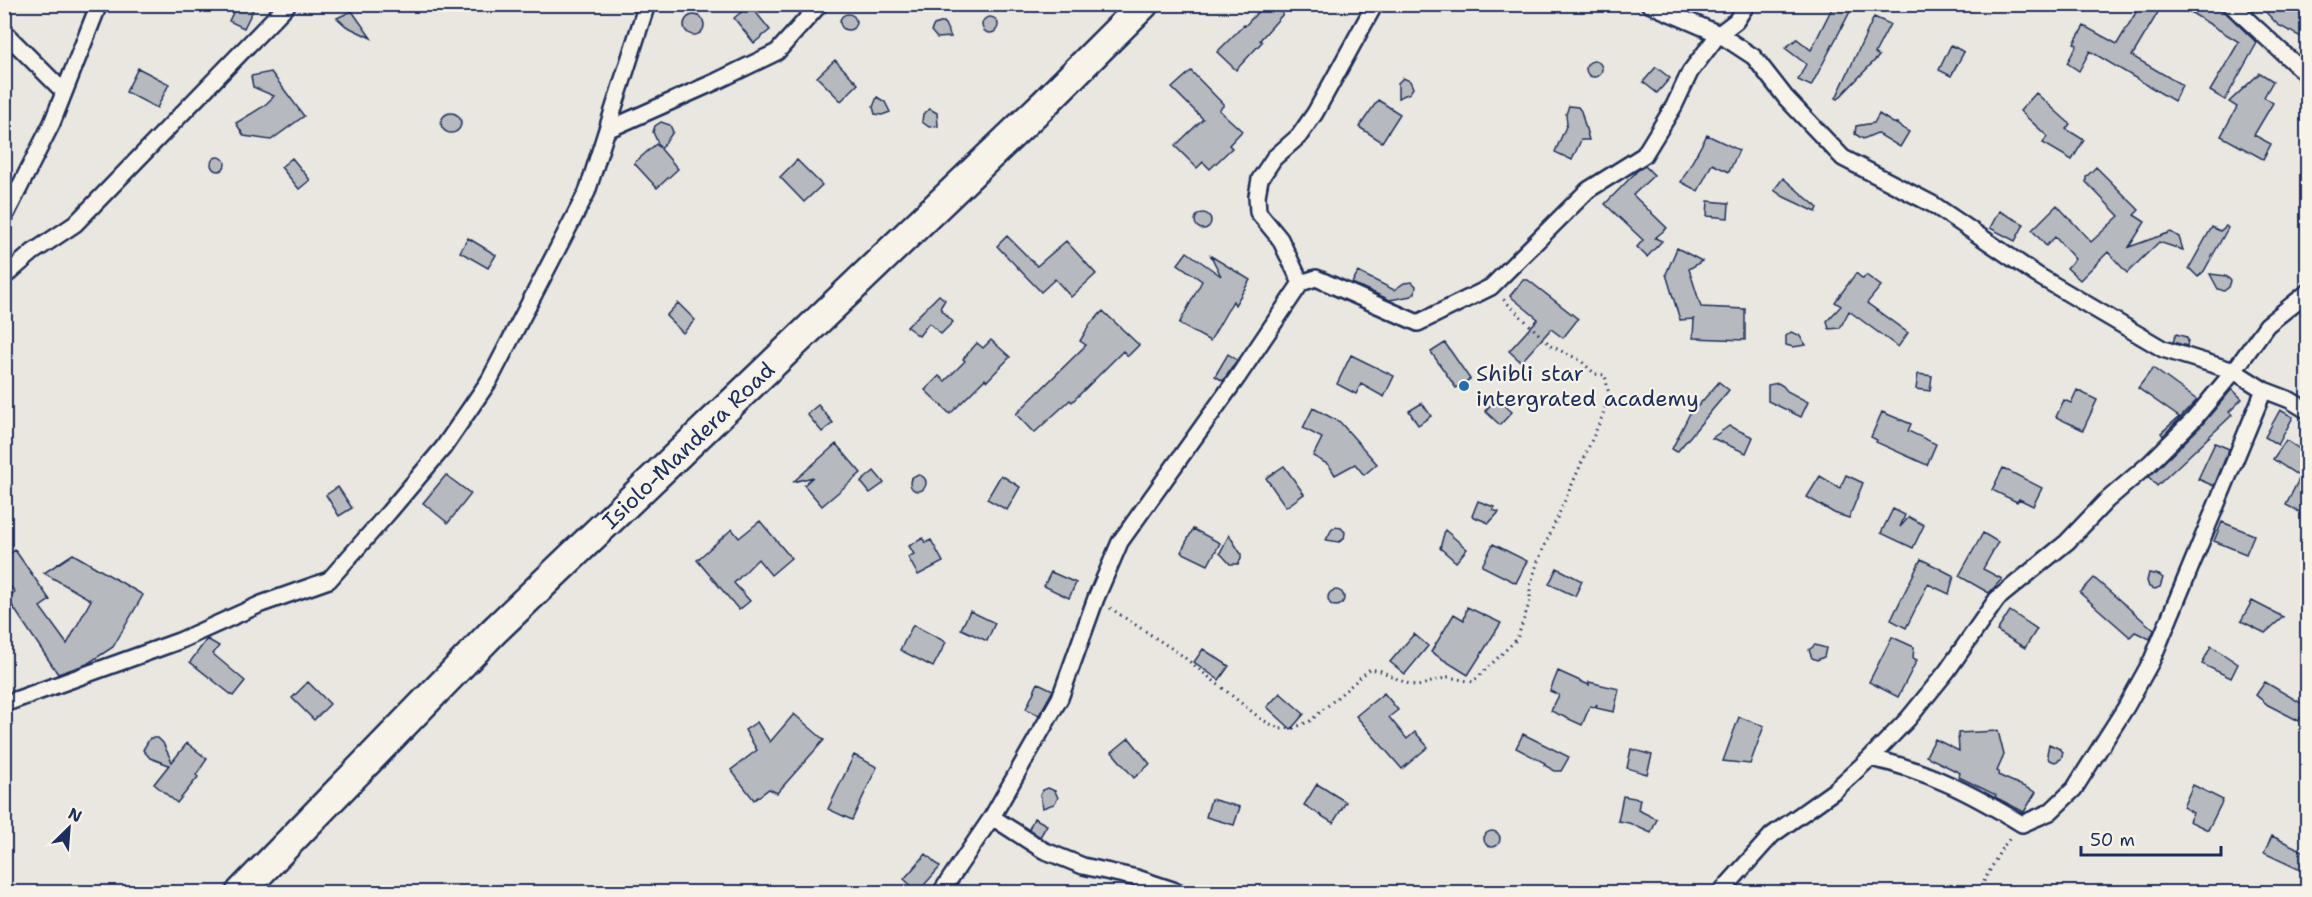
<svg xmlns="http://www.w3.org/2000/svg" width="2312" height="897" font-family="'Shantell Sans',sans-serif">
<rect width="100%" height="100%" fill="#eae7e0"/>
<filter id="ink" filterUnits="userSpaceOnUse"><feTurbulence type="fractalNoise" baseFrequency=".0167" numOctaves="2"/><feDisplacementMap in="SourceGraphic" scale="12" xChannelSelector="R" yChannelSelector="G"/><feConvolveMatrix kernelMatrix="1 2 1 2 8 2 1 2 1" color-interpolation-filters="sRGB"/></filter>
<g filter="url(#ink)">
<path fill="#b6babf" stroke="#1b2f5e" stroke-width="1.5" d="M237,4L253,10L244,28L229,21Z
M1265,4H1272L1283,14L1260,40L1262,42L1236,70L1217,52L1244,25L1245,26Z
M1834,4H1854L1811,86L1798,80L1806,64L1785,48L1797,39L1811,50Z
M2141,4H2163L2132,56L2182,85L2174,101L2090,51L2079,71L2067,63L2077,45L2074,43L2084,26L2117,44Z
M2177,4H2211L2227,14L2257,43L2225,100L2210,91L2239,42Z
M2258,4H2282L2307,17V40L2278,25Z
M750,5L770,30L754,43L734,18Z
M352,11L371,38L346,26L337,18Z
M840 22a8 8 0 1 1 16 0a8 8 0 1 1-16 0Z
M684 25a10 10 0 1 1 20 0a10 10 0 1 1-20 0Z
M1874,17L1890,24L1875,53L1879,56L1838,99L1836,98Z
M982 25a8 8 0 1 1 16 0a8 8 0 1 1-16 0Z
M944,22L951,37L937,38L931,31L934,25Z
M1951,45L1964,52L1951,76L1939,70Z
M835,60L858,84L841,101L817,77Z
M1586 69a8 8 0 1 1 16 0a8 8 0 1 1-16 0Z
M1656,67L1670,78L1657,93L1643,82Z
M138,68L169,84L157,108L126,92Z
M1191,71L1224,105L1219,110L1242,131L1229,145L1232,148L1210,169L1203,162L1197,168L1175,146L1203,119L1172,88Z
M271,72L304,116L271,140L244,136L236,123L264,106L274,96L253,87L251,76Z
M2260,73L2273,81L2264,97L2273,103L2254,135L2271,144L2263,159L2221,136L2237,107L2229,102Z
M1403,78L1410,81L1413,88L1410,93L1398,98V83Z
M2036,93L2070,124L2066,129L2084,140L2072,160L2043,143L2047,136L2020,111Z
M877,97L885,102L890,112L882,115L875,114L873,107Z
M1378,100L1400,114L1382,142L1359,127Z
M1569,106L1578,107L1581,111L1589,140H1581L1572,160L1555,152L1567,124L1566,114Z
M930,109L937,113L938,126L929,127L922,122L923,114Z
M441 123a10 10 0 1 1 20 0a10 10 0 1 1-20 0Z
M1879,114L1893,123H1899L1896,124L1909,132L1900,147L1877,133L1863,139L1855,134L1856,126L1874,123Z
M661,122L670,125L673,132L661,149L678,169L657,188L634,163L656,144L660,148L653,132L655,126Z
M1707,135L1739,150L1729,172L1712,164L1698,191L1681,182Z
M211 164a7 7 0 1 1 14 0a7 7 0 1 1-14 0Z
M292,158L310,180L299,189L281,167Z
M797,160L822,185L804,202L780,177Z
M1645,166L1654,175L1633,195L1667,228L1655,238L1662,241L1647,257L1637,247L1643,240L1605,204L1638,170Z
M2096,167L2139,210L2134,215L2145,222L2129,247L2171,232L2179,237L2183,250L2159,242L2127,273L2108,252L2080,280L2067,268L2075,259L2055,237L2046,246L2032,230L2057,205L2091,242L2119,216L2086,182V177Z
M1783,178L1818,208L1816,212L1784,197L1774,190Z
M1708,201L1729,203L1728,218L1707,216Z
M1999,211L2024,224L2015,241L1990,228Z
M1195 221a8 8 0 1 1 16 0a8 8 0 1 1-16 0Z
M2226,226L2228,228L2204,271L2198,277L2189,268L2212,227L2220,231Z
M1007,236L1037,266L1066,241L1096,274L1071,297L1055,279L1041,292L997,246Z
M468,238L496,255L488,268L460,252Z
M1677,248L1702,261L1689,269L1701,307L1745,309V340L1693,338L1694,319L1680,320L1666,274Z
M1187,252L1221,276L1211,256L1250,280L1235,305L1233,301L1210,341L1179,324L1202,281L1178,264Z
M1358,272L1394,290L1404,283L1412,282L1416,286L1415,293L1411,296L1390,300L1352,283Z
M1856,273L1863,279L1866,275L1881,286L1867,303L1908,333L1898,347L1849,311L1840,328L1829,329L1827,321L1841,306L1835,302Z
M2210,274L2226,276L2231,281L2229,287L2224,291L2218,289Z
M1523,280H1528L1578,319L1563,338L1551,329L1521,362L1509,351L1538,319L1510,296Z
M939,295L945,300L940,308L953,322L941,334L929,323L919,336L907,327Z
M678,303L695,320L683,333L666,316Z
M1103,311L1139,345L1128,356L1123,351L1072,402L1070,400L1034,433L1016,414L1086,345L1080,341L1090,324Z
M1791,332L1799,335L1806,345L1793,347L1786,345V336Z
M2176,334L2186,337L2188,340L2187,346L2173,342Z
M991,340L1010,357L987,381L985,379L950,414L925,390L939,376L945,381L965,361L963,359L977,343L983,348Z
M1445,343L1470,379L1456,388L1431,352Z
M1228,354L1237,360L1223,381L1215,376Z
M1351,355L1394,376L1384,397L1361,384L1356,394L1337,384Z
M2153,368L2197,400L2163,436L2161,433L2179,417L2138,388Z
M1918,374L1932,376L1930,391L1916,389Z
M1719,382L1729,390L1677,452L1672,449L1694,405L1697,407Z
M1778,383L1783,386L1787,391L1808,402L1801,417L1768,401V385Z
M2232,389L2242,399L2229,412L2232,415L2157,486L2149,477L2201,426Z
M2077,390L2097,400L2083,430L2056,417L2064,400L2071,403Z
M1497,398L1512,412L1500,425L1485,411Z
M1422,403L1431,416L1418,425L1409,411Z
M818,405L833,423L822,432L807,414Z
M1313,408L1340,422L1377,464L1364,475L1355,464L1335,475L1329,465L1313,456L1322,438L1303,428Z
M2280,410L2293,417L2278,445L2265,437Z
M1882,412L1911,424L1908,431L1936,444L1927,465L1876,442L1877,440L1871,437Z
M1729,426L1753,437L1746,453L1712,438Z
M2286,440L2307,454V516L2286,505L2300,477L2273,459Z
M2215,443L2229,449L2214,486L2198,479Z
M836,444L861,473L822,506L804,485L813,477L793,482Z
M1284,466L1304,494L1286,507L1266,478Z
M2003,468L2042,488L2033,506L2019,499L2017,502L1992,490Z
M874,471L884,483L870,493L861,482Z
M446,475L471,494L448,523L423,503Z
M1001,475L1020,487L1007,510L987,499Z
M1846,475L1863,483L1849,518L1834,513L1807,497L1820,476L1840,488Z
M910 483a8 8 0 1 1 16 0a8 8 0 1 1-16 0Z
M338,487L352,508L339,516L326,495Z
M1478,501L1494,507L1493,510L1499,512L1489,523L1472,516Z
M1893,509L1905,515L1900,527L1909,517L1924,525L1913,548L1881,533Z
M760,521L791,558L771,575L758,559L734,583L750,601L739,610L697,560L732,529L739,538Z
M2222,522L2254,535L2246,554L2214,541Z
M1336,527L1341,528L1345,532L1344,539L1339,542L1326,540L1332,529Z
M1193,529L1220,543L1208,565L1181,552Z
M1445,530L1467,549L1456,562L1440,548Z
M1983,533L1998,542L1983,569L2002,579L1989,593L1959,576Z
M1229,535L1241,554V559L1238,564H1230L1220,553Z
M923,538L925,543L931,540L943,562L918,575L908,557L914,554L909,546Z
M1493,544L1527,561L1516,583L1482,566Z
M15,550L50,600L40,607L67,644L91,600L44,573L73,554L143,595L113,647L87,664L58,674L7,598L15,592L4,579V558Z
M1921,559L1954,576L1949,594L1928,584L1906,628L1891,620Z
M1557,568L1582,581L1575,596L1549,584Z
M1051,572L1076,583L1069,598L1044,586Z
M2149,573L2159,575L2163,578L2160,587L2155,589L2149,587L2147,581Z
M2094,578L2154,630L2150,639L2135,632L2130,637L2080,593Z
M1328 598a8 8 0 1 1 16 0a8 8 0 1 1-16 0Z
M2252,601L2283,617L2265,633L2241,621Z
M1467,607L1501,623L1468,675L1431,652L1454,614L1464,620Z
M970,611L995,623L987,641L961,629Z
M2010,611L2037,629L2025,648L1997,631Z
M913,625L946,642L933,667L900,650Z
M1414,634L1428,646L1405,674L1390,662Z
M1892,637L1914,647L1913,658L1917,660L1898,697L1869,682Z
M207,639L219,646L213,654L245,681L233,696L190,662Z
M1815,645L1826,648L1824,657L1817,660L1812,658L1809,650Z
M2211,646L2238,664L2231,678L2202,664Z
M1203,649L1229,666L1219,680L1194,662Z
M1558,671L1589,685V682L1619,689L1614,712L1596,708L1597,704L1595,707L1590,706L1582,725L1551,711L1559,695L1550,691Z
M308,682L330,704L314,720L292,698Z
M2265,682L2306,706L2299,721L2268,705L2256,695Z
M1038,683L1053,690L1039,715L1026,709Z
M1280,693L1304,714L1291,729L1267,707Z
M1384,693L1398,710L1389,717L1407,739L1415,732L1428,747L1402,769L1356,716Z
M794,714L824,740L777,793L769,789L754,800L731,770L757,750L745,730L757,722L770,742Z
M1739,717L1764,726L1750,764L1723,761Z
M1998,731L2004,755L1997,771L1999,772L1998,775L2036,792L2024,812L1995,797L1996,795L1959,777L1960,773L1926,756L1935,739L1959,751L1958,733Z
M1523,734L1569,757L1561,771H1555L1544,765L1545,763L1516,748Z
M150,738H158L163,743L172,762L187,743L207,759L196,775L198,777L177,803L154,784L169,765L150,758L143,750Z
M1129,738L1150,764L1134,778L1112,752Z
M2049,744L2060,749L2063,752L2061,759L2055,762L2049,760L2047,754Z
M1631,749L1652,755L1647,774L1627,768Z
M854,755L877,767L852,820L828,809Z
M1317,784L1346,802L1333,823L1304,805Z
M2193,785L2223,800L2208,830L2189,821L2193,813L2183,807Z
M1048,788L1055,791L1058,798L1054,804L1043,808L1040,795L1043,790Z
M1623,796L1640,799L1638,810L1657,819L1651,833L1629,823L1618,821Z
M1211,799L1240,807L1234,825L1206,817Z
M1034,818L1047,825L1040,837L1029,829Z
M1484 839a8 8 0 1 1 16 0a8 8 0 1 1-16 0Z
M2272,836L2307,853V873L2264,853Z
M926,854L940,867L918,892L904,879Z"/>
<g fill="none" stroke-linecap="round" stroke-linejoin="round">
<defs>
<path id="street" d="M1649,4L1719,34L1754,57L1786,98L1843,158L1934,205L2037,275L2163,349L2234,371L2194,419L2150,463L2106,501L2067,542L1997,599L1947,671L1908,719L1870,758L1834,791L1772,835L1721,892
M2230,4L2308,76
M4,32L64,92
M607,130L717,81L777,52L820,4
M4,218L52,123L99,4
M4,277L33,252L75,224L288,4
M1301,283L1280,239L1258,212L1257,196L1260,179L1274,158L1299,136L1315,113L1375,4
M2264,390L2290,400L2308,411
M4,704L179,641L261,604L329,580L389,512L443,448L489,381L587,192L647,4
M1870,758C1925,769 1974,795 2022,824L2050,812L2074,789L2126,707L2152,660L2264,390L2234,371L2267,325L2308,292
M992,817L1043,850L1083,866L1137,878L1179,892
M941,892L992,817L1060,698L1096,598L1120,542L1237,378L1301,283L1316,278L1418,323L1491,287L1588,190L1644,155L1674,106L1690,72L1719,34L1736,21L1747,4"/>
<path id="highway" d="M241,892L493,632L1045,103L1144,4"/>
</defs>
<use href="#street" stroke="#1b2f5e" stroke-width="20"/>
<use href="#highway" stroke="#1b2f5e" stroke-width="33"/>
<path stroke="#1b2f5e" stroke-width="3" stroke-dasharray="1.5 4.5" stroke-linecap="butt" d="M1110,608L1180,654L1261,719L1279,729L1294,728L1310,721L1370,669L1381,671L1406,683L1418,686L1448,677L1473,682L1517,639L1530,601V586L1538,561L1602,417L1609,395L1605,375L1595,374L1580,360L1551,346L1503,299
M1978,892L2002,848L2011,837"/>
<use href="#street" stroke="#f7f3e8" stroke-width="15"/>
<use href="#highway" stroke="#f7f3e8" stroke-width="28"/>
</g>
</g>
<circle fill="#1f6fb2" stroke="#f7f3e8" stroke-width="2" cx="1464" cy="386" r="6"/>
<g text-anchor="middle" stroke-width="4.5" stroke-linejoin="round" paint-order="stroke">
<g font-size="22" fill="#1b2f5e" stroke="#f7f3e8" text-anchor="start">
<text x="1476" y="381">Shibli star<tspan x="1476" dy="25">intergrated academy</tspan></text>
</g>
<g font-size="22" fill="#1b2f5e" stroke="#f7f3e8">
<text transform="translate(688 445) rotate(-44)" y="8">Isiolo-Mandera Road</text>
</g>
</g>
<rect width="2312" height="897" fill="none" stroke="#f7f3e8" stroke-width="24"/>
<rect x="12" y="12" width="2288" height="873" fill="none" stroke="#1b2f5e" stroke-width="2" filter="url(#ink)"/>
<g transform="translate(69 828) rotate(25)" stroke="#f7f3e8" stroke-width="4.5" paint-order="stroke">
<path d="M0-4.5L10 22L0 15L-10 22Z" fill="#1b2f5e"/>
<text y="-9" font-size="16" font-weight="bold" text-anchor="middle" fill="#1b2f5e">N</text>
</g>
<path d="M2081 846v9h140v-9" fill="none" stroke="#1b2f5e" stroke-width="3"/>
<text x="2090" y="846" font-size="18" fill="#1b2f5e" stroke="#f7f3e8" stroke-width="4.5" paint-order="stroke">50 m</text>
</svg>
